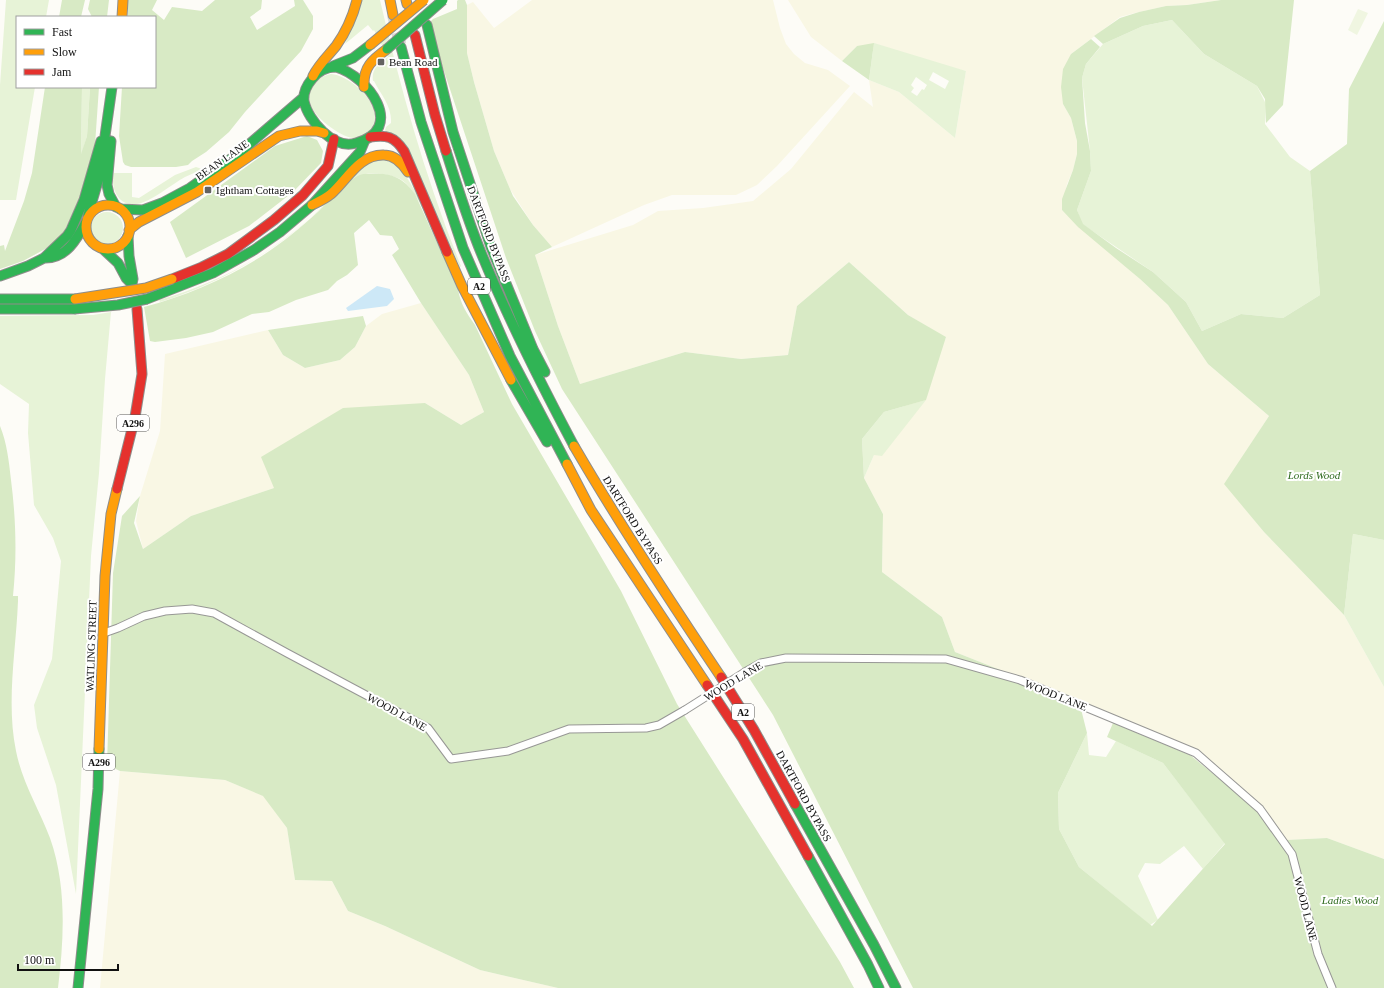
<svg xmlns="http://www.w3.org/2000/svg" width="1384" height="988" font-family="Georgia,serif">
<rect width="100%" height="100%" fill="#fdfcf7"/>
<path fill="#f9f7e4" d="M532,0H773L780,28L786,44L794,54L805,63L828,70L850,86L777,166L757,185L736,195H672L644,205L552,247L533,225L510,189L494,151L474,82L467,53V5L473,2L494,28Z
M788,0H1221L1187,5L1166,6L1139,12L1120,17L1071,54L1063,104L1071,118L1077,141V154L1073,170L1067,184L1062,210L1140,279L1168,305L1208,364L1269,416L1225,484L1264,532L1344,615L1384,687V859L1327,838L1286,840L1196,753L1079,701L955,652L942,617L882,572L883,514L864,478L874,455L946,338L908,315L849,262L797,306L788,355L741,359L685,352L580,384L558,326L535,255L633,225L658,211L703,208L753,201L791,169L854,92L873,107L869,80L899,92L955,138L966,71L857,46L842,61L811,37Z
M421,303L469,375L484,412L461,425L425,403L274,488L191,516L143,549L136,521L140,496L160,431L165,354L268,330L283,355L305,368L340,360L355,347L366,326L382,314Z
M120,771L225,780L264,796L287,828L295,880L332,881L348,911L385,926L480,970L558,988H100Z"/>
<path fill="#e7f3d7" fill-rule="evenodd" d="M6,0H49L46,17H17V87H35L16,200H0V85Z
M362,0H380C401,91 426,180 461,266L460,267L435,215L385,130L386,127L391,123C392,106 381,95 374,81H373C371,69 379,64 388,57L374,30L373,31L368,25L345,44Z
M1172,20L1204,54L1257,86L1266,104L1265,124L1290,157L1310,171L1320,295L1283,318L1241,314L1202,331L1186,302L1153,272L1082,224L1077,210L1091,171L1090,151L1082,78L1086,64L1103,44L1143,26Z
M874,43L966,71L955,138L899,92L869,80ZM933,72L949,81L945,89L929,80ZM916,77L927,85L924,90L922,89L917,96L911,92L914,88L911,85Z
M331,74C350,75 385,106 373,127C370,132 365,136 359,138C345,141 318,120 312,108C304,92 315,77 331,74Z
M82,87H90L87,136L81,156Z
M376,160C380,160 387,159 391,161C412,172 434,234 444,257C436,238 417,187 400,179C387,173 367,170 354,178C349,181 344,186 340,190C329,201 319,212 307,221C263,258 215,285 160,302L159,300C218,283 267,257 313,216C329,201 343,183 360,169C365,165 371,162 376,160Z
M196,167L202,169C197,172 191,174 185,177C172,184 151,202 137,204C118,207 110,187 114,173H132V197L139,198L175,175Z
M91 228a16 16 0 1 1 32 0a16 16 0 1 1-32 0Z
M111,312L105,379L99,473L91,556L76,894L56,785L37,728L34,705L52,659L61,561L53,538L34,505L28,433L29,404L0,384V316L93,315Z
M926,400L882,456L874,455L864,478L862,439L884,412Z
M1353,534L1384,540V687L1344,615Z
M1087,733L1089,755L1106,757L1116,741L1163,763L1225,843L1203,869L1184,846L1160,864L1145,863L1138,876L1158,920L1150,925L1079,867L1059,829L1058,793Z"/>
<path fill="#d8eac5" d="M62,0H85L81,17H59Z
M90,0H109L107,17H92L88,9Z
M128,0H157L152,10L164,20L172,7L202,11L215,0H262L261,9L250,17L257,30L295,6L294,0H303L313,16V29L301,51L245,112L229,132L206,152L192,161L188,165L176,167H131L125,165L123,162L119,136L122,87H155V17H128Z
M458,0H465L467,5V53L474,82L494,151L513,196L533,225L552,247L535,255L558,326L580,384L685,352L741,359L788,355L797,306L849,262L908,315L946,337L926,400L884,412L862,439L864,478L883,514L882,572L942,617L955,652L1079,701L1087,733L1058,793L1059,829L1079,867L1152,926L1225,844L1163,763L1107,737L1113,723L1190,755L1248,802L1286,840L1327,838L1384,859V988H913L773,715L562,389L535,331L506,258L437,50L431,21L433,19L457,9V1Z
M1221,0H1294L1283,105L1266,123L1265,99L1257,86L1204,54L1172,20L1143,26L1103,44L1094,36L1120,18L1139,12L1166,6L1187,5Z
M1384,21V540L1353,534L1344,615L1264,532L1224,484L1269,416L1208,364L1168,305L1140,279L1078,227L1062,210V199L1073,170L1077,154V141L1071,118L1063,104L1061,87L1063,69L1071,54L1091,39L1100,47L1086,64L1082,78L1085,123L1090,151L1091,171L1077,210L1083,224L1116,248L1153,272L1186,302L1202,331L1241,314L1283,318L1320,295L1310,171L1347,144L1349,89Z
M874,43L869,80L842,61L857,46Z
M45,87H82L81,154L87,136L90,87H99L95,145L80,196L68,224L63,233L47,248L23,261L0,269V246L4,245L5,251L24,201L32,173Z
M307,136L317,140L323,151L321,163L293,192L249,226L186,258L170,222L275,146Z
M363,174C386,172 401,174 415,194L458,289C460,303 467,314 475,325L512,404L621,591L677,704L840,962L854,988H558L480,970L385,926L348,911L332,881L295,880L287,828L263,796L225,780L120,771L107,765L113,573L122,516L140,496L134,523L143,549L191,516L274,488L261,457L343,408L425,403L461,425L484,412L469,375L421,303L392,255L399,249L392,236L380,235L369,220L354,233L358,265L347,275L337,281L328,290L296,300L269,312L252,314L213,332L186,338L155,342L150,341L144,307C196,293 249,269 291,235C301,227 310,219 319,211C332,198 345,179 363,174Z
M363,316L366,326L355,347L340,360L305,368L283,355L268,330Z
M0,426C7,443 9,462 11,480C16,519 17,557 13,596H18V601C16,651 6,702 16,751C22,782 39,809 50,838C67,886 64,939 58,988H0Z"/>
<path fill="#f0f6e1" d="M1358,9L1368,13L1357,35L1348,30Z"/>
<path fill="#cde8f7" d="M377,286L390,289L394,299L387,306L348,311L346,308Z"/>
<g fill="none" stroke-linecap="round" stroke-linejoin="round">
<path stroke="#dad9d4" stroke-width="12" stroke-dasharray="12 6" stroke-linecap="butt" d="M393,15L401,47"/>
<defs>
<path id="street" d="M104,633L118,628L144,616L165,611L192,609L214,613L287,653L428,728L451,759L508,751L569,729L646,728L659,725L685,710
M745,672L761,663L786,658L946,659L1020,680L1196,753L1260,809L1292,854L1318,954L1332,988"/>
<path id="fast" d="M427,25L453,132L491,247L533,349L545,372
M401,47L421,122L463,248L510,356L567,464
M333,66L353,58L370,45
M336,67C368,76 407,129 356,143C334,150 308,121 304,101C303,92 307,85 312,79C318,71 327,67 336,67Z
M111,141L107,185L109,194L116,207
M446,151C457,186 468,221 482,255C509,321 541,384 574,446
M120,209L143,210L162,203L190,188L239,153L304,97
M88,215L99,178L112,87
M103,249L118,263L126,278L132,284L133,279L129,256L128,236
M44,258C66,259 77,239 86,222
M0,276L28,266L44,258L67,236L71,230L84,200L101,141
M0,299H75
M147,299L213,273L254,250L280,232L312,205L360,152L365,140
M0,309H74
M511,380L547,442
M795,804L874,945L896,988
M808,856L868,965L879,988
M78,988L98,789L99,749"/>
<path id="slow" d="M390,0L393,15
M406,0L407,4
M122,17L123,0
M313,76C319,64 328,56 336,46C346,32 353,16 357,0
M364,87C363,67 372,60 387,49
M312,205C318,202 325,199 331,194C347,180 359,154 384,155C395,155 402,163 408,172
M86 227a22 22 0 1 1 44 0a22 22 0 1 1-44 0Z
M129,230L139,222L197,192L279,136L300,131H317L324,133
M447,252L462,286L511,380
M574,446C620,525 670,601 721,677
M567,464L591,510L707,685
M99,749L105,576L111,514L117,489"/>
<path id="jam" d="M415,35L435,115L446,151
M370,137C387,135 394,136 404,151L447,252
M172,279L202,267L228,254L274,220L303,195L328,166L334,139
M117,489L135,417L142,374L137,309
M721,677L754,730L795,804
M707,685L743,739L808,856"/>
</defs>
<use href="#street" stroke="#979795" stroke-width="9"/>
<use href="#fast" stroke="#8e8d8b" stroke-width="11"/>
<use href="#slow" stroke="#8e8d8b" stroke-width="11"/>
<use href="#jam" stroke="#8e8d8b" stroke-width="11"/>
<use href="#street" stroke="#fffffe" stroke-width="7"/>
<use href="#fast" stroke="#30b455" stroke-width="9"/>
<use href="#slow" stroke="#ff9f0a" stroke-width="9"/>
<use href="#jam" stroke="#e5322d" stroke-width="9"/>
<defs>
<path id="street-bridge" d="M685,710L745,672"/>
<path id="fast-bridge" d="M387,49L443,0
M74,309L118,305L147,299"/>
<path id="slow-bridge" d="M370,45L424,0
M75,299L146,288L172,279"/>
</defs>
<use href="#street-bridge" stroke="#979795" stroke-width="9" stroke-linecap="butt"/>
<use href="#fast-bridge" stroke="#8e8d8b" stroke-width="11" stroke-linecap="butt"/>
<use href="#slow-bridge" stroke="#8e8d8b" stroke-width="11" stroke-linecap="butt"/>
<use href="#street-bridge" stroke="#fffffe" stroke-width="7"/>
<use href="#fast-bridge" stroke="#30b455" stroke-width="9"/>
<use href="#slow-bridge" stroke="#ff9f0a" stroke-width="9"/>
</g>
<g fill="#646362" stroke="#fff" stroke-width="1.5">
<rect x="377" y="58" width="8" height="8" rx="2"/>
<rect x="204" y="186" width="8" height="8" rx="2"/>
</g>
<g text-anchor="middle" stroke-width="4" stroke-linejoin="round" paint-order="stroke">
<g fill="#fff" stroke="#585858" stroke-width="1">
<rect x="468" y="278" width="22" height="16" rx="3"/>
<rect x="117" y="415" width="32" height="16" rx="3"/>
<rect x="732" y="704" width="22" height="16" rx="3"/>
<rect x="83" y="754" width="32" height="16" rx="3"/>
</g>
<g font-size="10" font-weight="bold" fill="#111">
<text x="479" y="290">A2</text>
<text x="133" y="427">A296</text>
<text x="743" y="716">A2</text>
<text x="99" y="766">A296</text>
</g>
<g font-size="11" fill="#111" stroke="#fff" text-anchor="start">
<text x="389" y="66">Bean Road</text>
<text x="216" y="194">Ightham Cottages</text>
</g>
<g font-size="11" fill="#111" stroke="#fff">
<text transform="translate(222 160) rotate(-35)" y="4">BEAN LANE</text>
<text transform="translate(489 234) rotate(69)" y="4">DARTFORD BYPASS</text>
<text transform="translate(633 520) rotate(58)" y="4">DARTFORD BYPASS</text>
<text transform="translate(91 646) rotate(-88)" y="4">WATLING STREET</text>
<text transform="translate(733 681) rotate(-31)" y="4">WOOD LANE</text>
<text transform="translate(1056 695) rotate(22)" y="4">WOOD LANE</text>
<text transform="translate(397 712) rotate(29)" y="4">WOOD LANE</text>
<text transform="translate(804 796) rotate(61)" y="4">DARTFORD BYPASS</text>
<text transform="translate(1306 909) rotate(76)" y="4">WOOD LANE</text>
</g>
<g font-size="11" font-style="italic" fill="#2f6b1f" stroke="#fff">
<text x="1314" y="479">Lords Wood</text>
<text x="1350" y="904">Ladies Wood</text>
</g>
</g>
<rect x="16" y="16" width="140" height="72" fill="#ffffff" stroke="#a0a0a0"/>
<rect x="24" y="29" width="20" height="6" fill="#30b455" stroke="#a0a0a0"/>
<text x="52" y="36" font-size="12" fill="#111111">Fast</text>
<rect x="24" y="49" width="20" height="6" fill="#ff9f0a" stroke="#a0a0a0"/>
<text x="52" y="56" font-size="12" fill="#111111">Slow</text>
<rect x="24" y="69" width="20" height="6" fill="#e5322d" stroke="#a0a0a0"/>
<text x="52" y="76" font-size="12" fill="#111111">Jam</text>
<path d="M18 964v6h100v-6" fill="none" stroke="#111111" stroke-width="2"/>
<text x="24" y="964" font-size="12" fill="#111111" stroke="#ffffff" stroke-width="3" paint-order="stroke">100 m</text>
</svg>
